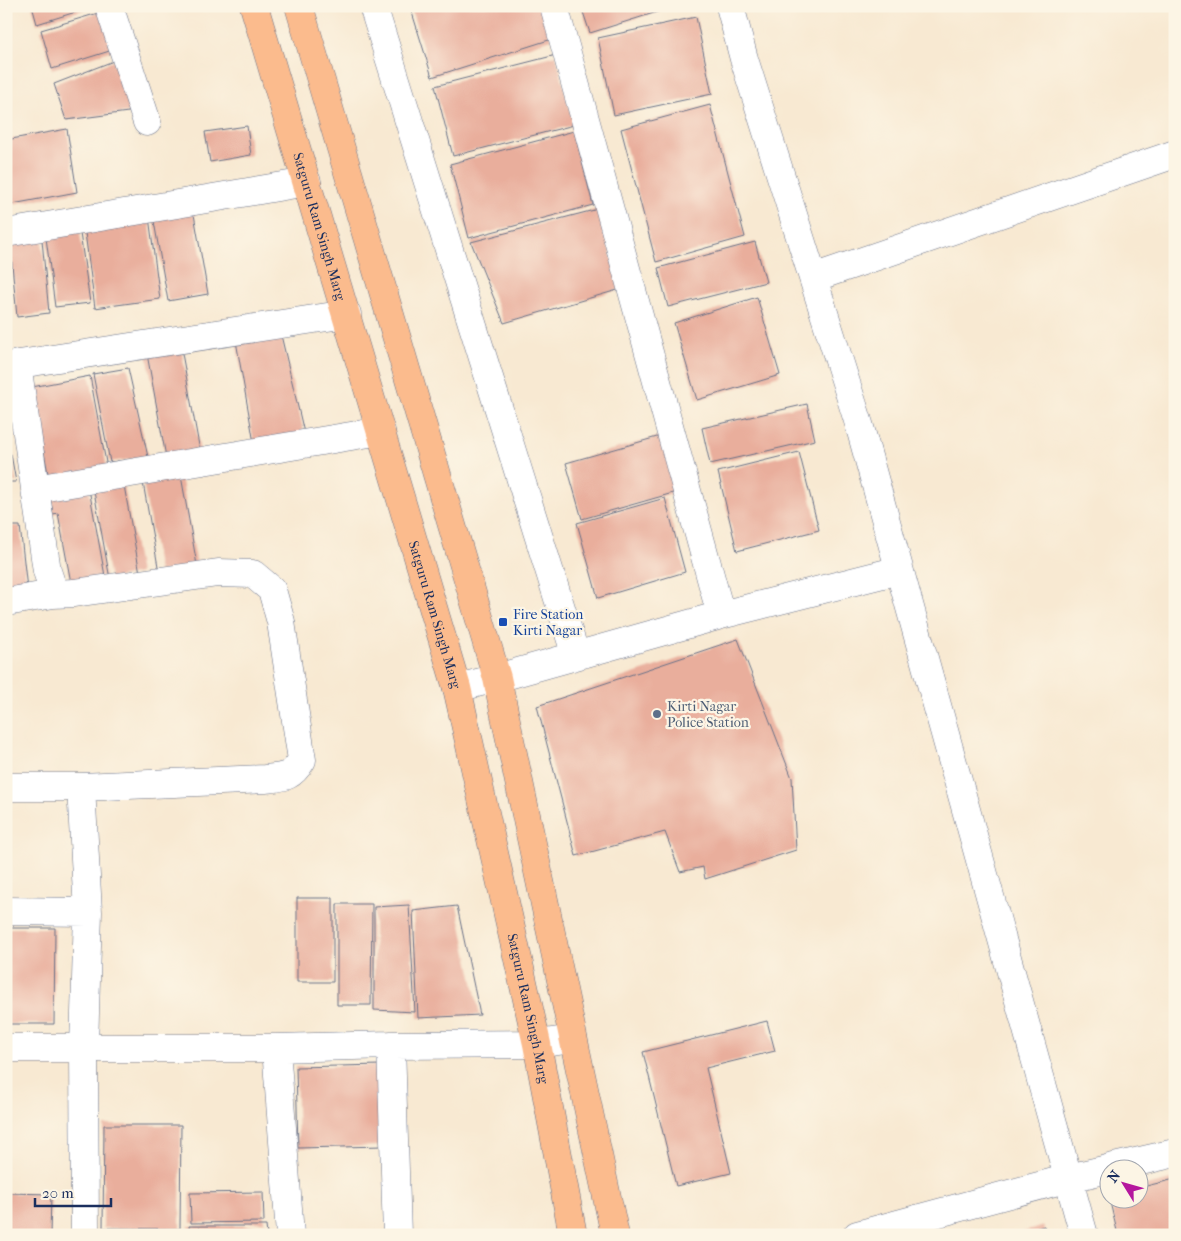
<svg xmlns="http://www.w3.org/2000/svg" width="1181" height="1241" font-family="'IM FELL French Canon',serif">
<rect width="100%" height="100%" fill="#fcf5e5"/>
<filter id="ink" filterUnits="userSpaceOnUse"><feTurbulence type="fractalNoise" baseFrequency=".02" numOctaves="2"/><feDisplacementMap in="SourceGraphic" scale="10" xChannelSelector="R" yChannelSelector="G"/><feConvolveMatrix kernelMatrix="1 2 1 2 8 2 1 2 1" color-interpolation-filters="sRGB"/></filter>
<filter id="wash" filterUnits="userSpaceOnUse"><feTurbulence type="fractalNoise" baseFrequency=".0096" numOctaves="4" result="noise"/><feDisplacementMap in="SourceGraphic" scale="20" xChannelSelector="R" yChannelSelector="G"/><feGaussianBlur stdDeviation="1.12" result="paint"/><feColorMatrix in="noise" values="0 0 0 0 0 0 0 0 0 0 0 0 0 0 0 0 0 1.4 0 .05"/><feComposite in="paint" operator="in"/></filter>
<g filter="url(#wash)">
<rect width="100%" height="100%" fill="#f8e9d2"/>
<g id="blocks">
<path fill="#e9ae9c" d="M32,6H91L92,7L37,24Z
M410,6H542L552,39L432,77Z
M581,6H673V7L590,33Z
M105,11L116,49L52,69L41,30Z
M696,17L712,94L614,115L598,38Z
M556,55L574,125L453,156L435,86Z
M116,60L136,111L66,120L54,84Z
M710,105L745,237L656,262L621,129Z
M247,126L251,155L210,162L205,132Z
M67,129L77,192L7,205L6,140Z
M574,131L593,205L469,238L450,164Z
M192,203L208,294L168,301L152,210Z
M598,209L621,289L504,323L471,242Z
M149,217L160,299L95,308L84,225Z
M79,226L90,303L55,307L45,230Z
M42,240L49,313L17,317L10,243Z
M755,242L766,282L668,307L658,268Z
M757,297L780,375L697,400L674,323Z
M281,335L305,437L254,443L236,341Z
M181,348L200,451L166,457L147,354Z
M128,368L148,457L110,462L93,374Z
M90,376L107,468L49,479L32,387Z
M807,404L815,440L710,464L702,428Z
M664,435L680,491L582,519L566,463Z
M799,452L819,530L737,551L718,472Z
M6,454H11L16,482H6Z
M180,470L197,565L159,572L142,477Z
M123,480L140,573L110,579L93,486Z
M89,489L105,576L71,583L58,513L53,514L50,496Z
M665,498L685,572L598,598L577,523Z
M6,526H20L27,589L6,592Z
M738,639L792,778L796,850L705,879L703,867L680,872L665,832L576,856L537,706Z
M297,898H333V982H297Z
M337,904H372L371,1005H337Z
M409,905L415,1012L374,1010V907Z
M457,906L480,1015L418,1018L413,911Z
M6,928H55L54,1024H6Z
M767,1021L775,1051L706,1068L731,1173L676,1186L643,1052Z
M381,1065L383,1146L298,1148L296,1067Z
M104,1125H181L180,1229L103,1228Z
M1175,1179V1235H1118L1109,1198H1138V1188Z
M263,1192L264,1222L191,1223L190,1193Z
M6,1193L51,1194L50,1235H6Z
M189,1226H266L267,1235H190Z
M1044,1226L1046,1235H1017V1234Z"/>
</g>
</g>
<g filter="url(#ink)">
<use href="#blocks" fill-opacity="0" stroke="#687087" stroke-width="1"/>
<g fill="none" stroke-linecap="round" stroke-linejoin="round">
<defs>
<path id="minor" d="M109,6L147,122
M373,6L576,656
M554,6L721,615
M730,6L744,59L859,424L1084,1235
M6,233L307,182
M813,278L1175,154
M6,366L347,314
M35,489L381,431
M6,602L53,594
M457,688L497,678L721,615L899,570
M6,787H81L265,779C284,777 291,778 302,760L281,622L272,590L253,574L218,573L74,593L53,594L51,583L47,571L17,364
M81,787L88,912L84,1047L85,1235
M6,911L88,912
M391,1045L397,1235
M6,1048H276L391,1045L537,1044L573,1039
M276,1048L290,1235
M1110,1168L1175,1153
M857,1235L1069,1178L1108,1169"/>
<g id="major">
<path id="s1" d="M254,6L457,688L537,1044L573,1235"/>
<path d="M299,6L497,678L615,1235"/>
</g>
</defs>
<use href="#minor" stroke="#687087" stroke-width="29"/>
<use href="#major" stroke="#687087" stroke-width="29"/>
<use href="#minor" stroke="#fff" stroke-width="28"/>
<use href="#major" stroke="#fbbb8d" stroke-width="28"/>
</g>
</g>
<rect fill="#1a4fb4" stroke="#fcf5e5" stroke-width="2" x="498" y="617" width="10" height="10" rx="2.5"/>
<circle fill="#5c6f8a" stroke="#fcf5e5" stroke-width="2" cx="657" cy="714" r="5"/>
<g text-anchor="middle" stroke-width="4.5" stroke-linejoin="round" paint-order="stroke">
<g font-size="14" fill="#1b2f5e" stroke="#fcf5e5">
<text dy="5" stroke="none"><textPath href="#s1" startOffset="230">Satguru Ram Singh Marg</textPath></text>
<text dy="5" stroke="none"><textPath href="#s1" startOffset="635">Satguru Ram Singh Marg</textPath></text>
<text dy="5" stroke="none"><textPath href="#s1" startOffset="1040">Satguru Ram Singh Marg</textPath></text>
</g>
<g font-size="14" fill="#164399" stroke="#fcf5e5" text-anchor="start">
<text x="513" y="619">Fire Station<tspan x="513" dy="16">Kirti Nagar</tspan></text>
</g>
<g font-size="14" fill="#4e5e75" stroke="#fcf5e5" text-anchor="start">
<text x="667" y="711">Kirti Nagar<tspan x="667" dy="16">Police Station</tspan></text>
</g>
</g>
<rect width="1181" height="1241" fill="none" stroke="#fcf5e5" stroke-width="25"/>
<g transform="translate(1124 1184) rotate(307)"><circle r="24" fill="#fcf5e5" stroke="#a2a6af"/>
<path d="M0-4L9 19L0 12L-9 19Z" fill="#b5179e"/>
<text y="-8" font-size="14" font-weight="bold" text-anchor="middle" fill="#1b2f5e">N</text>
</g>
<path d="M35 1198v8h76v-8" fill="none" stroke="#1b2f5e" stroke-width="2.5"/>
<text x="42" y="1198" font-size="15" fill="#1b2f5e" stroke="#fcf5e5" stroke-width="4" paint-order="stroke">20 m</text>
</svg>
